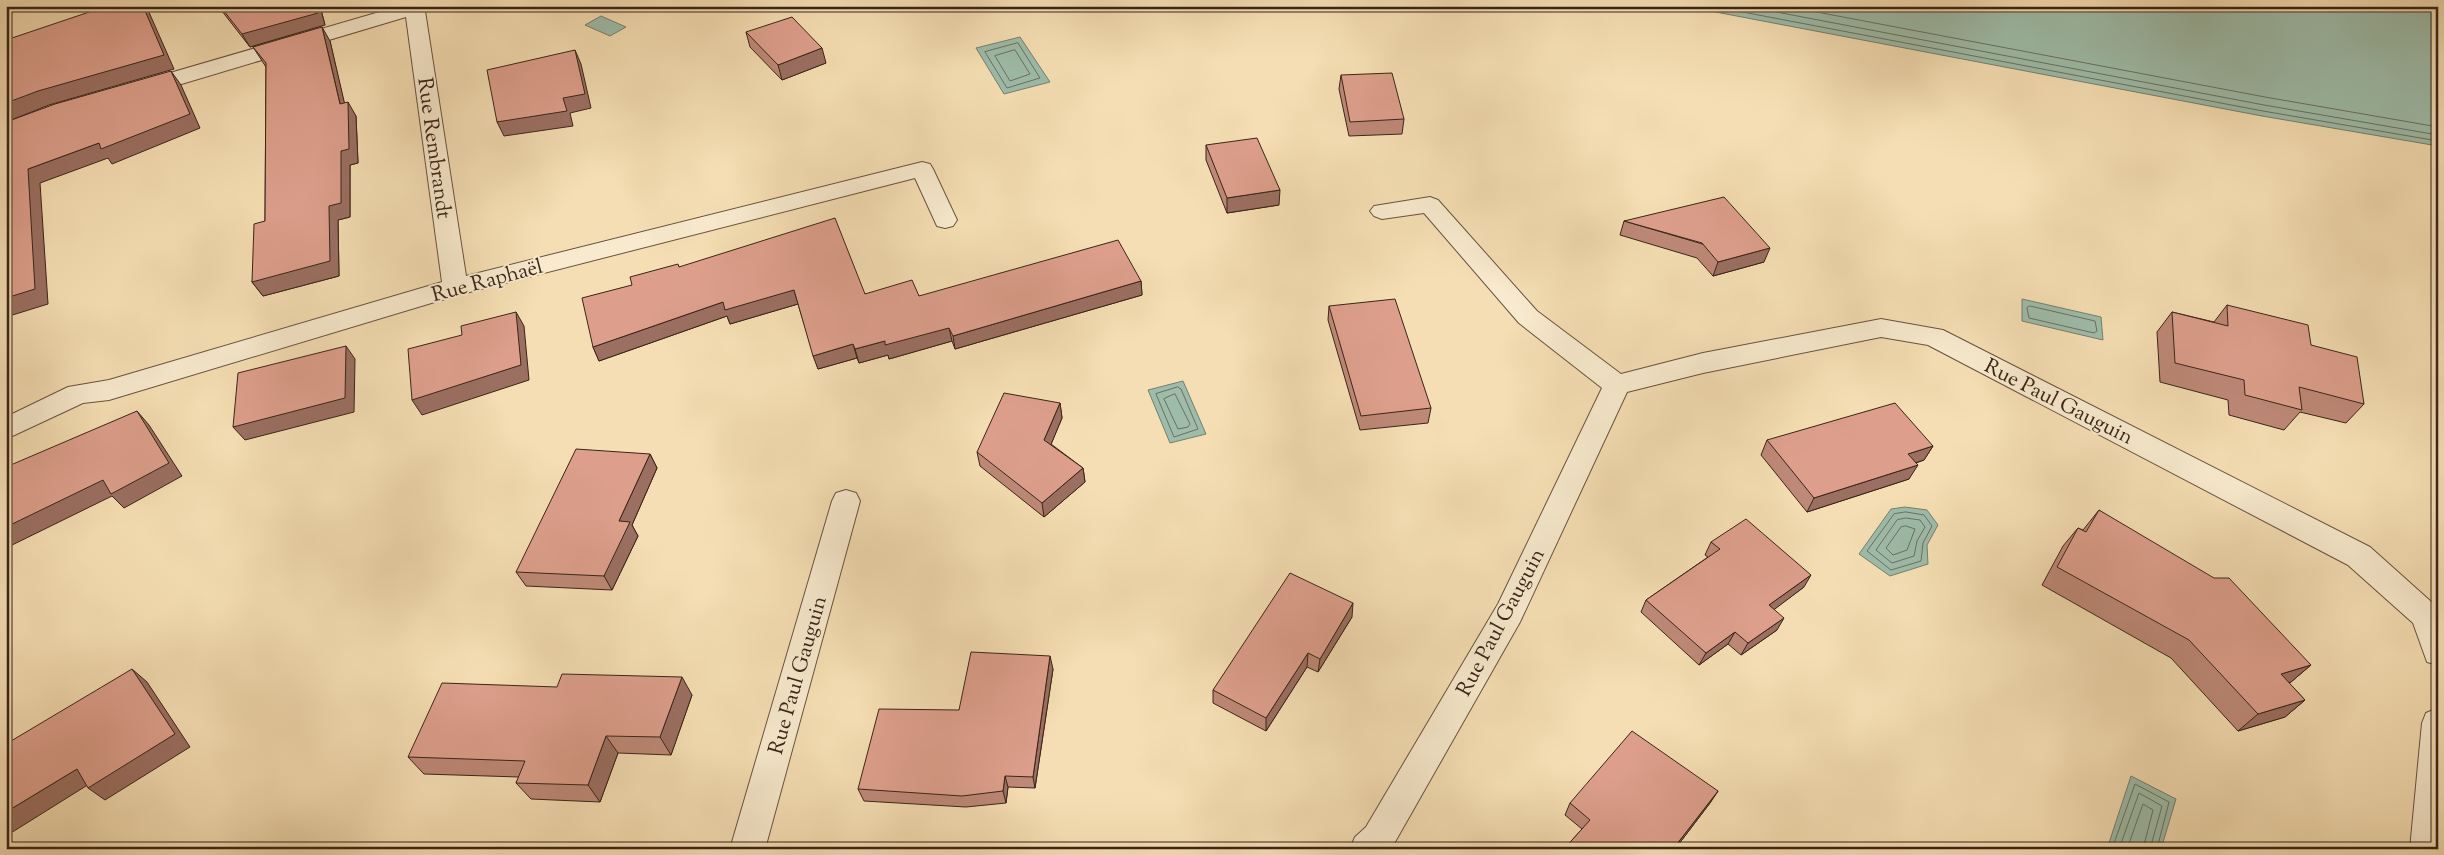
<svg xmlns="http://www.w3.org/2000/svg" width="2444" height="855" font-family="'Sorts Mill Goudy',serif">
<rect width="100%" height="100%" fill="#f5deb3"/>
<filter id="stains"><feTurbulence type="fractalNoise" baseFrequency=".004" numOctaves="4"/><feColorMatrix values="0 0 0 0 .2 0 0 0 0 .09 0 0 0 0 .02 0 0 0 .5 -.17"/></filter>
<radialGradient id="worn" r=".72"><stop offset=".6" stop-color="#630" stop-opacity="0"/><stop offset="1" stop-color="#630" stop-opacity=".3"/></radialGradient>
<path fill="#9dbca9" stroke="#757f6f" d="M1684,6H2438V146L2262,116Z
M601,16L626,27L610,36L585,25Z
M1020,37L1050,82L1004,94L976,48Z
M2022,299L2101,317L2103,340L2022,321Z
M1183,381L1206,434L1170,443L1148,390Z
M1905,507L1927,510L1938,525L1927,545L1928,564L1890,576L1859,554L1891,509Z
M2131,776L2176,799L2161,849H2107Z"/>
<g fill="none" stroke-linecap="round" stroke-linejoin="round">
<path stroke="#6b7060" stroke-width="1" d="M1711,6L2263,111L2438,141
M1745,6L2264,105L2438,135
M1785,6L2265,97L2438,127
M1018,43L1040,78L1007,88L985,52Z
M1015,50L1030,74L1010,81L995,56Z
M2030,306L2095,321L2097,331L2094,333L2029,318L2027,308Z
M1178,387L1181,389L1198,429L1174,437L1156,394Z
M1175,394L1190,424L1188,427L1178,429L1164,399Z
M1906,512L1924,515L1932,526L1923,543L1921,561L1891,570L1867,551L1894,514Z
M1906,518L1920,520L1925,527L1917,541L1914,556L1892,563L1876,550L1897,520Z
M1906,526L1915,529L1907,550L1893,555L1886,548L1901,527Z
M2112,849L2135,784L2169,802L2157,849
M2119,849L2139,793L2162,806L2150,849
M2127,849L2143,804L2153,810L2143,849"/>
<defs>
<path id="street" d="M400,6H432L425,11L466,276L922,162L930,164L933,169L957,220L953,226L945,228L937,226L915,178L458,295L109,400L83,403L6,439V417L68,387L109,380L442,282L406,17L148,94L140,95L132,94L129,89L132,84Z
M1430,197L1438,200L1537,311L1621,374L1703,353L1881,319L1943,330L2370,547L2437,607L2438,665L2427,662L2413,623L2348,565L1928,345L1881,337L1703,373L1627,392L1520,622L1391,849H1350L1355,837L1366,827L1498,604L1602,388L1519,323L1424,213L1382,219L1374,216L1370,211L1374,206Z
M846,490L856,493L860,501L765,849H730L832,501L836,493Z
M2438,708V849H2410L2422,723L2426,713Z"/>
</defs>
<use href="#street" stroke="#68523f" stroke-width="2"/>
<use href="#street" fill="#f8eace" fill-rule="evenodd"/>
</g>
<path fill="#be8978" stroke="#392418" d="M218,6H320L325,25L250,47Z
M746,32L826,63L782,80L750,47Z
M330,41L344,103L356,116L358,163L350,165V217L338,220L339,276L263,296L252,282L265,221L266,67L253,47Z
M1341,75L1404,119L1402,134L1349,136L1339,89Z
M1206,145L1279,205L1227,213L1206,160Z
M1624,221L1764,262L1713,276L1697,258L1620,235Z
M679,267L865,294L919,296L1141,281L1142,295L955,349L952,341L889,359L888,355L859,363L857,358L818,369L798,304L730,324L727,316L599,361L593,347L632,285Z
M2227,305L2311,345L2364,404L2346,423L2300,412L2284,430L2229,415L2228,400L2160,382L2157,332L2172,312L2214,322Z
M1329,306L1431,408L1428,423L1360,430L1328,320Z
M1060,403L1062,418L1051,444L1083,468L1085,482L1044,517L980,466L977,452Z
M1767,440L1933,446L1924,460L1916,463L1909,479L1807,512L1761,455Z
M650,454L657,468L632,525L638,536L612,590L526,586L516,572Z
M2099,510L2311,665L2291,682L2289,683L2305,700L2285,717L2238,731L2171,658L2042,585L2063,546L2078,528L2083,530Z
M1711,542L1804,587L1774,609L1777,630L1741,655L1728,644L1699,665L1641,612L1646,600L1708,557L1705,555Z
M1352,617L1318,672L1307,667L1266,731L1213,703V690Z
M1053,669L1035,788L1008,787L1006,803L966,807L864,801L858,789L959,710Z
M692,695L671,755L618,753L600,802L531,799L516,783L519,777L424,774L408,757Z
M1718,791L1710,803L1675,849H1564L1582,829L1565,815L1570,803Z"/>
<path fill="#9b6f62" stroke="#392418" d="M143,6H145L148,10L174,69L49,105L6,122V103Z
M317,6H320L325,25L250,47L242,34Z
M322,27L330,41L348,118L340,104Z
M822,48L826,63L782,80L778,65Z
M575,50L581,64L591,108L570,113L573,126L504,136L497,122L563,98Z
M171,71L181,85L200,128L112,164L108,158L40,183L48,304L6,317V298L28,169L99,143Z
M348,102L356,116L358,163L350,165V217L338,220L339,276L263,296L252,282L329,206L341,151Z
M1280,190L1279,205L1227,213V198Z
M1770,248L1764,262L1713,276L1718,262Z
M1141,281L1142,295L955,349L953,336Z
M794,290L798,304L730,324L727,316L599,361L593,347L723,302Z
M516,312L524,326L529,380L422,415L412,400Z
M949,328L952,341L889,359L888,355L859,363L855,349L885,341Z
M853,344L857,358L818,369L813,356Z
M346,346L355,359L354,412L245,440L233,427Z
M1060,403L1062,418L1047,454L1044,440Z
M137,411L149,425L182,476L124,508L112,496L6,548V527Z
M1933,446L1924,460L1899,468L1908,454Z
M650,454L657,468L632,525L638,536L612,590L604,576L619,521Z
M1918,465L1909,479L1807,512L1814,498Z
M1083,468L1085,482L1044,517L1042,503Z
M1811,575L1804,587L1763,618L1769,605Z
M1353,603L1352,617L1318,672L1320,659Z
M1784,618L1777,630L1741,655L1748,643Z
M1735,632L1728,644L1699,665L1706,653Z
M1308,653L1307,667L1266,731V718Z
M1050,656L1053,669L1035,788L1033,777Z
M2311,665L2291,682L2261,691L2281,674Z
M132,669L147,682L190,747L105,800L88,788Z
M682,677L692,695L671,755L660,737Z
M2305,700L2285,717L2238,731L2258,714Z
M606,736L618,753L600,802L588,785Z
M77,769L94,781L6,836V812Z
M1005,776L1008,787L1006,803L1003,791Z
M1718,791L1710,803L1675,849H1673Z"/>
<path fill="#dd9f8c" stroke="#392418" d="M107,6H143L164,55L38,91L6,103V40Z
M220,6H317L318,13L242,34Z
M792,17L822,48L778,65L746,32Z
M322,27L340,104L348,102L349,149L341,151V203L329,206L330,261L252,282L254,224L265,221L266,63L253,47Z
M575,50L585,94L563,98L567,111L497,122L487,70Z
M171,71L190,114L101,149L99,143L28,169L35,289L6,298V122L55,104Z
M1392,73L1404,119L1350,122L1341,75Z
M1257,138L1280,190L1227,198L1206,145Z
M1724,197L1770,248L1718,262L1702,243L1624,221Z
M835,218L865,294L912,280L919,296L1118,240L1141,281L953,336L949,328L885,345V341L855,349L853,344L813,356L794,290L725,310L723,302L593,347L582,298L632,285L630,277L678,264L679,267Z
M1395,299L1431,408L1361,416L1329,306Z
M2227,305L2308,325L2311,345L2357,357L2364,404L2299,387L2302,410L2245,395L2244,380L2175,363L2172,312L2228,326Z
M516,312L521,365L412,400L408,349L462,335L461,326Z
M346,346L345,398L233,427L238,373Z
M1004,393L1060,403L1044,440L1083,468L1042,503L977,452Z
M1895,403L1933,446L1908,454L1918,465L1814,498L1767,440Z
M137,411L169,463L111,494L103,480L6,527V467Z
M576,449L650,454L619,521L630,522L604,576L516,572Z
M2099,510L2214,578H2229L2311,665L2281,674L2305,700L2258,714L2189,640L2057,567L2078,528L2086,532Z
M1746,519L1811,575L1769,605L1784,618L1748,643L1735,632L1706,653L1646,600L1720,549L1711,542Z
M1290,573L1353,603L1320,659L1308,653L1266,718L1213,690Z
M971,652L1050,656L1033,777L1005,776L1003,791L962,796L858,789L879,709L959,710Z
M132,669L175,734L88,788L77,769L6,812V744Z
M562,674L682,677L660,737L606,736L588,785L516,783L525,761L408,757L442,683L557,687Z
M1632,731L1718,791L1673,849H1564L1590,820L1570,803Z"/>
<g text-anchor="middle" stroke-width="4" stroke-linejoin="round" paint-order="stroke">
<g font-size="21" fill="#392418" stroke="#f8eace">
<text transform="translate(435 148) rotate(82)" y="7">Rue Rembrandt</text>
<text transform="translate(487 280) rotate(-15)" y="7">Rue Raphaël</text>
<text transform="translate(2059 401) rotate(27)" y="7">Rue Paul Gauguin</text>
<text transform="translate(1500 622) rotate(-62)" y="7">Rue Paul Gauguin</text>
<text transform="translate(797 675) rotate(-74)" y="7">Rue Paul Gauguin</text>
</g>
</g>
<rect width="2444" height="855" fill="none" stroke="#f5deb3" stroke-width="25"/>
<rect x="8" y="8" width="2429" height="840" fill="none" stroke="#392418" stroke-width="2.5"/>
<rect x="12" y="12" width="2419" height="830" fill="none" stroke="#392418"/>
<rect width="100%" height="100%" filter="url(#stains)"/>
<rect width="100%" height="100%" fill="url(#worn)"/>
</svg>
